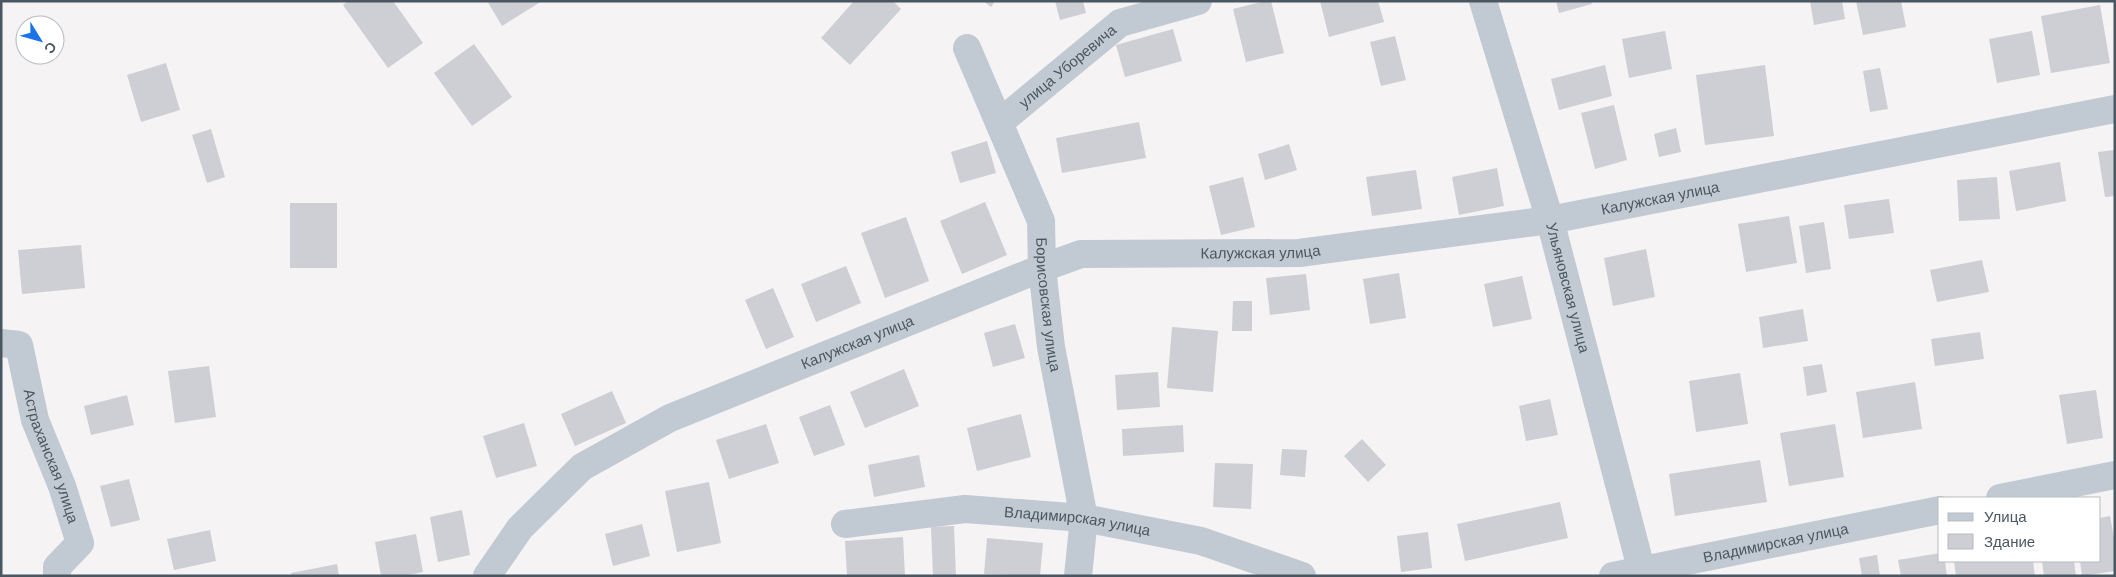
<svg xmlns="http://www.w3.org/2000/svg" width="2116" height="577" font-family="Arial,sans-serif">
<rect width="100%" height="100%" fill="#f5f3f3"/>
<path fill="#cdcfd5" d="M348,1H393L423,43L388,68L343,5Z
M487,1H542L502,26Z
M854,1H893L901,9L850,65L821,38Z
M983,1H995L991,7Z
M1055,1H1083L1086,13L1060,20Z
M1265,1H1271L1284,53L1246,62L1233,9Z
M1320,1H1378L1384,22L1329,37Z
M1556,1H1591L1592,4L1559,13Z
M1810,1H1842L1845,19L1814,25Z
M1856,1H1901L1906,27L1863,35Z
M2100,5L2110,63L2051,73L2041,16Z
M1173,29L1182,61L1125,77L1116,45Z
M1665,31L1672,69L1629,78L1622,39Z
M2032,31L2040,75L1997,83L1989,39Z
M1395,36L1406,80L1381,86L1370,42Z
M474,44L512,97L472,126L434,73Z
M166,63L180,110L141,122L127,75Z
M1605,65L1612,96L1559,110L1551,79Z
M1765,65L1774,136L1705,145L1696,75Z
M1880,68L1888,109L1870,112L1863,71Z
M1614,105L1627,160L1595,169L1581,113Z
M1139,122L1146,158L1062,173L1056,138Z
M1676,128L1681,152L1659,157L1654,134Z
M211,129L225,177L207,183L192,135Z
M987,141L996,173L960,183L951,152Z
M1289,144L1297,170L1265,180L1258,154Z
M2115,150V196L2105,197L2098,152Z
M2060,162L2066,201L2016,211L2009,171Z
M1497,168L1504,206L1459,215L1452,177Z
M1416,170L1422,209L1372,216L1366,177Z
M1243,177L1255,227L1221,235L1209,186Z
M1997,177L2000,219L1959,221L1957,180Z
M1889,199L1894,233L1849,239L1844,205Z
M985,202L1007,255L962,274L940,221Z
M290,203H337V268H290Z
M1789,216L1797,263L1746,272L1738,224Z
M906,217L929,281L885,298L861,233Z
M1824,222L1831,269L1806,273L1799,226Z
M81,245L85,288L22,294L18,250Z
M1646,249L1655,297L1613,306L1604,258Z
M1982,260L1989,292L1937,302L1930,270Z
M846,266L861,303L816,322L801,284Z
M1399,273L1406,318L1370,324L1363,279Z
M1306,274L1310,310L1270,315L1266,278Z
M1522,276L1532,319L1493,327L1484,284Z
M773,288L794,337L766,349L745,300Z
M1233,301H1252V331H1232Z
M1803,309L1808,341L1763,348L1759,317Z
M1015,324L1025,358L993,367L984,333Z
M1172,327L1218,331L1213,392L1167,388Z
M1980,332L1984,359L1935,366L1931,339Z
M1822,364L1827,392L1807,396L1803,367Z
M209,366L216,417L175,423L168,371Z
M904,369L919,406L865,428L850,392Z
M1158,372L1160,407L1117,410L1115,375Z
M1740,373L1748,424L1696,432L1689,381Z
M1915,382L1922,429L1863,438L1856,392Z
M2096,390L2103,438L2067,444L2059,395Z
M612,391L626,423L575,446L561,414Z
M127,395L134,425L91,435L84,406Z
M1550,399L1558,435L1526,441L1519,406Z
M830,405L845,445L814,456L799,417Z
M1021,414L1031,457L977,471L967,428Z
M524,423L537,466L496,478L483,436Z
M766,424L779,463L729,479L716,440Z
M1835,424L1844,477L1789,486L1780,433Z
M1183,425L1184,452L1123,456L1122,429Z
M1362,439L1386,465L1368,482L1344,456Z
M1282,449L1307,450L1305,477L1280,475Z
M919,455L925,487L874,497L868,465Z
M1760,460L1767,502L1675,516L1669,474Z
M1215,463L1253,464L1251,509L1213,507Z
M129,479L140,520L111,527L100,486Z
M709,482L721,543L677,552L665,491Z
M1560,502L1568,538L1465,561L1457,524Z
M462,510L470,555L438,562L430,517Z
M2110,516L2115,544V571L2082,576L2080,561H2100V518Z
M642,524L650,556L613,566L605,534Z
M954,526L956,576H933L931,527Z
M210,530L216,561L174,570L167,539Z
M1428,532L1432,568L1401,572L1397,536Z
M416,534L423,572L403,576H381L375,542Z
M903,537L905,576H847L845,541Z
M987,538L1043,543L1040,576L984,574Z
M1940,553V561H1945L1947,576H1901L1898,560Z
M1877,555L1880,576H1862L1859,558Z
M1954,561H2033L2035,576H1956Z
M2042,561H2074L2076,576H2044Z
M337,564L339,576H292L291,573Z"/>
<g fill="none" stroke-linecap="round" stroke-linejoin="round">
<g stroke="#c1cad2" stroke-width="28">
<path id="s1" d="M1483,1L1550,220L1643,576"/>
<path id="s2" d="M967,48L1041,221L1042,268L1051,347L1084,518L1078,576"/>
<path id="s3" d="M999,123L1120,23L1198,1"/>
<path id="s4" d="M1,343L19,345L35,420L62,486L80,543L57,567V576"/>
<path d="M2000,498L2115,475"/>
<path id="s5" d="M845,524L965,509L1084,518L1201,541L1302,576"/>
<path id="s6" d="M487,576L520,528L582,467L670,418L1042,268L1081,254L1299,253L1550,220L2115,109"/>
<path id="s7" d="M1613,576L1940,510"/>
</g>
</g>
<g text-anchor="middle" stroke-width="4" stroke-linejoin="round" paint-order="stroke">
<g font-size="15" fill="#4a5661" stroke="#fff">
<text dy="5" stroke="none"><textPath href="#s3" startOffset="89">улица Уборевича</textPath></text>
<text dy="5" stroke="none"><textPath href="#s6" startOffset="1272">Калужская улица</textPath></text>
<text dy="5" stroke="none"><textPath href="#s6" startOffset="868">Калужская улица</textPath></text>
<text dy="5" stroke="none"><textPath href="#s1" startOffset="299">Ульяновская улица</textPath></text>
<text dy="5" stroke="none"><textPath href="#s2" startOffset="272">Борисовская улица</textPath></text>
<text dy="5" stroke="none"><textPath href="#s6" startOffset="448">Калужская улица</textPath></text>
<text dy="5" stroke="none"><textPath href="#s4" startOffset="134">Астраханская улица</textPath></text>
<text dy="5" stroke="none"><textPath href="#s5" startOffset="234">Владимирская улица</textPath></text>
<text dy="5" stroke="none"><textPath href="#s7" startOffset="166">Владимирская улица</textPath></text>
</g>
</g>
<rect width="2116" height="577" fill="none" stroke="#4a5661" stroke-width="5"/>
<rect x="1938" y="497" width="162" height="65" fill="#ffffff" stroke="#b7bbc0"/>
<rect x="1948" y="513" width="25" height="8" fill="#c1cad2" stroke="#b7bbc0"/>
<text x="1984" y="522" font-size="15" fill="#4a5661">Улица</text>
<rect x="1948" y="534" width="25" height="15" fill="#cdcfd5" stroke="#b7bbc0"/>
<text x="1984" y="547" font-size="15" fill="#4a5661">Здание</text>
<g transform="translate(40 40) rotate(127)"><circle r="24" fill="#ffffff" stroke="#b7bbc0"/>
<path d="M0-4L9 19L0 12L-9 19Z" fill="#1a73e8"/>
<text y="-8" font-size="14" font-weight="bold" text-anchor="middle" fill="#4a5661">С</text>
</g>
</svg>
